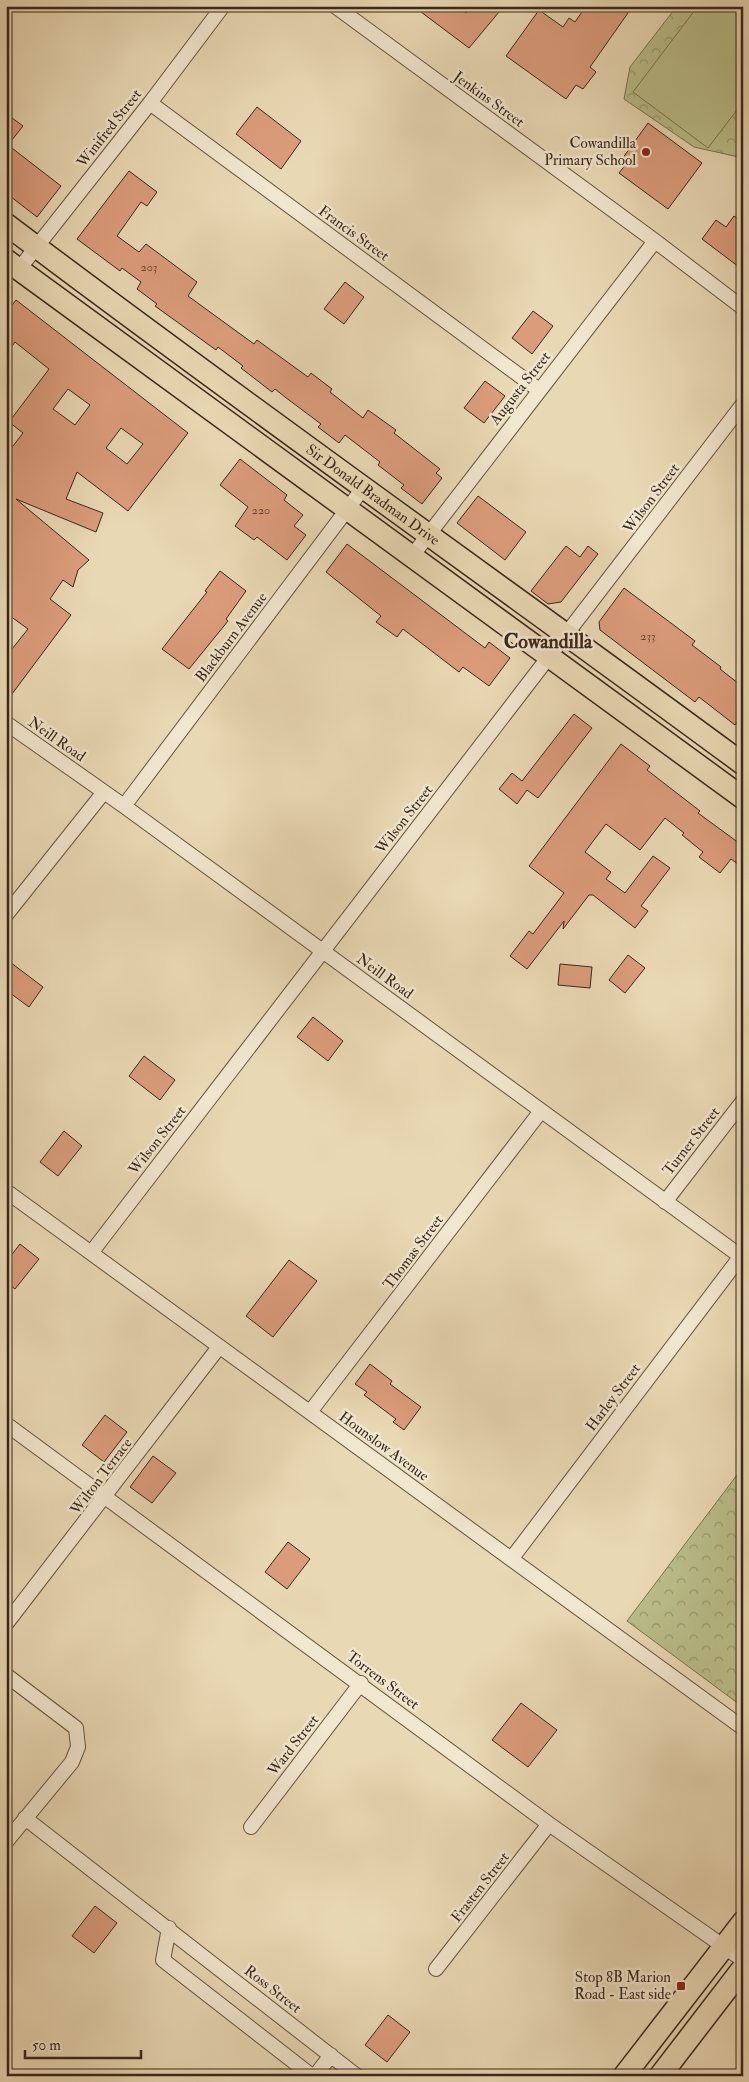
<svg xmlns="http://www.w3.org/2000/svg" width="749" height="2082" font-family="'IM FELL Double Pica',serif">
<defs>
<pattern id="forest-crowns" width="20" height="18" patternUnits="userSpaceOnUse" patternTransform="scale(1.25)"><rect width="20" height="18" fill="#babe8a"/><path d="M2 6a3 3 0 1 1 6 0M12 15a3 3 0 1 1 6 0" fill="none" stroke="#989a70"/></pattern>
</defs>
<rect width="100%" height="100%" fill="#e9d8b4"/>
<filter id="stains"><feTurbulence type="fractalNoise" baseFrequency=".004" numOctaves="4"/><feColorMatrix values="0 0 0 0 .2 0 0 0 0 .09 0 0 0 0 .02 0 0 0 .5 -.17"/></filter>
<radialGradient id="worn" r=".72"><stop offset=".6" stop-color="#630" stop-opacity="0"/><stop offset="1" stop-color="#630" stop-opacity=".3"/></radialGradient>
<path fill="url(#forest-crowns)" stroke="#797252" d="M677,6H743V158L694,147L624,99L630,67Z
M743,1467V1707L627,1621Z"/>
<path fill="#babe8a" stroke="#797252" d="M698,6H743V102L708,148L633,92Z"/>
<path fill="#db9c7c" stroke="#38271b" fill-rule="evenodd" d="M413,6H457L466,13L472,6H504L469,48Z
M586,6H618L628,13L590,67L596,72L583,89L576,85L566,99L506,56L539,10L563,27L569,18L575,22Z
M257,107L301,141L281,169L236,134Z
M12,118L23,126L8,145L61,186L37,217L6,193V125Z
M648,123L702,163L668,209L619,173L627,163L622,159Z
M129,171L157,192L147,206L141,202L117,236L139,252L146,244L197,282L188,296L254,344L257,340L308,377L311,373L332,389L330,392L363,418L368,410L396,430L394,433L440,469L436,473L442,478L422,504L401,488L404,485L378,465L380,462L345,435L339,443L318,427L321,424L285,397L275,389L272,392L241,368L243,366L218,347L216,350L155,306L157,304L137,289L141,282L122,268L120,271L77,239Z
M734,216L743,223V270L702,239L716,220L726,227Z
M345,282L364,297L344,324L324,309Z
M16,300L188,433L128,511L77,472L66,499L103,513L96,532L16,499L89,560L78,570L73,587L63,580L50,599L71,615L6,702V644L12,649L28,629L6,613V455L23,433L9,422L49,369L15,342L6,354V313ZM68,389L90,405L75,425L53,409ZM121,428L143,444L127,464L106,448Z
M533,311L553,326L532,354L512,338Z
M485,381L505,396L484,423L464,408Z
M240,459L287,495L284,500L303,515L294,526L306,535L287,560L257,537L254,540L235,526L248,507L220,485Z
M478,496L526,532L505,560L457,523Z
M347,544L485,648L489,642L510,658L489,686L463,667L459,672L403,629L397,637L376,622L381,616L326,572Z
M566,546L580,557L588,546L598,554L561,602L548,604L531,591Z
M220,571L246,591L226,619L228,621L189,669L162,649L207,592L205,591Z
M624,588L695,641L692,645L721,667L720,669L743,687V714L735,725L699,697L695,702L600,630L599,622Z
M574,714L592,728L538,798L527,790L517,804L499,789L512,773L522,781Z
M621,744L650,766L647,770L700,811L698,813L743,846V868L731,859L720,873L699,857L703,852L682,835L684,833L665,818L640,850L606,824L585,852L611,872L606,879L625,893L653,856L670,868L641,906L648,911L635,928L593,895H589L563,929L564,921L527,969L510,956L529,931L533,934L564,893L529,866Z
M628,955L645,968L625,993L609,980Z
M6,959L43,987L29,1007L6,990Z
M560,964L592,967L590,988L558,985Z
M313,1017L343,1041L328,1061L297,1037Z
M144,1056L175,1080L160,1100L129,1076Z
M64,1131L82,1146L58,1176L40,1162Z
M20,1244L39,1259L15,1289L6,1282V1262Z
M289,1260L317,1281L273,1337L246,1316Z
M370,1364L392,1381L390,1384L421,1407L404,1430L393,1422L396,1419L364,1395L367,1392L355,1384Z
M105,1415L127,1432L104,1462L82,1445Z
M153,1456L176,1473L152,1503L130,1487Z
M288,1542L310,1559L287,1589L265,1572Z
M521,1703L557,1730L528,1767L492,1740Z
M95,1906L117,1923L94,1953L72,1936Z
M388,2015L410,2032L387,2062L365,2045Z"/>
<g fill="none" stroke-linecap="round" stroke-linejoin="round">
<defs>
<path id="minor" d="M335,6L655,241L743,308
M150,103L539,390
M19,269L150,103L223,6
M412,556L655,241
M6,723L124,806L743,1258
M124,806L364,487
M6,915L104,792
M6,1191L743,1728
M665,1202L743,1101
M91,1253L743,404
M310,1412L541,1111
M6,1424L549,1824L743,1960
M512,1558L741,1256
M6,1624L219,1347
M6,1675L76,1728L78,1747L72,1762L6,1842
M25,1818L357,2076
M251,1827L361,1683
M169,1928L163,1960L312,2076
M436,1969L549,1824
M315,2076L331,2055"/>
<g id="primary">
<path id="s1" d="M6,224C249,408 498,583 743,764"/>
<path d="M6,260L743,798"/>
<path d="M624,2076L743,1922"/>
<path d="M660,2076L743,1968"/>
</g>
</defs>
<use href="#minor" stroke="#645341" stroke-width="16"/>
<use href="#primary" stroke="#38271b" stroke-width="24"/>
<use href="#minor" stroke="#f1e6ce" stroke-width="14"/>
<use href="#primary" stroke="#e9d8b4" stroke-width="21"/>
</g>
<g fill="#8f2418" stroke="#f1e6ce" stroke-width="2">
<circle cx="646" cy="152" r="5"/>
<rect x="676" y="1981" width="10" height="10" rx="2.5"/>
</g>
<g text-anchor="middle" stroke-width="5" stroke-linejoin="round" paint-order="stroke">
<g font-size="12" fill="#614433">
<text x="149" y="271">203</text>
<text x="261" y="514">220</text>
<text x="648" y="640">233</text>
</g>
<g font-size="15" fill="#38271b" stroke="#f1e6ce">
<text transform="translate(489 99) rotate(36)" y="5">Jenkins Street</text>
<text transform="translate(109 128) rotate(-52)" y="5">Winifred Street</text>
<text transform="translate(354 233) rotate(36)" y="5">Francis Street</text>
<text transform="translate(520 388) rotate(-52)" y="5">Augusta Street</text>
<text dy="5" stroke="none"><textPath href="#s1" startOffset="456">Sir Donald Bradman Drive</textPath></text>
<text transform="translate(651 498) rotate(-53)" y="5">Wilson Street</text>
<text transform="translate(231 637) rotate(-53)" y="5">Blackburn Avenue</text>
<text transform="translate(57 739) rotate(35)" y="5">Neill Road</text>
<text transform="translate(404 819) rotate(-52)" y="5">Wilson Street</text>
<text transform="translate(385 976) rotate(36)" y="5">Neill Road</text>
<text transform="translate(157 1140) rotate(-52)" y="5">Wilson Street</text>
<text transform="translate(691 1141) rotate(-52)" y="5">Turner Street</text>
<text transform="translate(413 1252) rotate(-53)" y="5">Thomas Street</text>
<text transform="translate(613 1397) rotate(-53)" y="5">Harley Street</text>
<text transform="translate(384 1446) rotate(36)" y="5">Hounslow Avenue</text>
<text transform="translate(101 1476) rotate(-53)" y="5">Wilton Terrace</text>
<text transform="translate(383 1680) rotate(37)" y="5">Torrens Street</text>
<text transform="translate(293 1745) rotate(-52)" y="5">Ward Street</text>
<text transform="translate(480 1887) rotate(-52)" y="5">Frasten Street</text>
<text transform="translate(273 1989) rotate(38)" y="5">Ross Street</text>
</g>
<g font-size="15" fill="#38271b" stroke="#f1e6ce" text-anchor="end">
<text x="636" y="148">Cowandilla<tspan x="636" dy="17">Primary School</tspan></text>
<text x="671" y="1982">Stop 8B Marion<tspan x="671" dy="17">Road - East side</tspan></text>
</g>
<g font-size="20" font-weight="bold" fill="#38271b" stroke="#f1e6ce">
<text x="548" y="648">Cowandilla</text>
</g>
</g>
<rect width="749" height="2082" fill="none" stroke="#e9d8b4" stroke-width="25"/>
<rect x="8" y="8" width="734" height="2067" fill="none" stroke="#38271b" stroke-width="2.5"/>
<rect x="12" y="12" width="724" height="2057" fill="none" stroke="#38271b"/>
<path d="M25 2050v8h116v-8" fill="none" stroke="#38271b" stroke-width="2.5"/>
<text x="32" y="2050" font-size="15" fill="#38271b" stroke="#f1e6ce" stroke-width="4" paint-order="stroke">50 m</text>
<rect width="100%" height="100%" filter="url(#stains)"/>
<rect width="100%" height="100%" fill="url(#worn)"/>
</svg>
